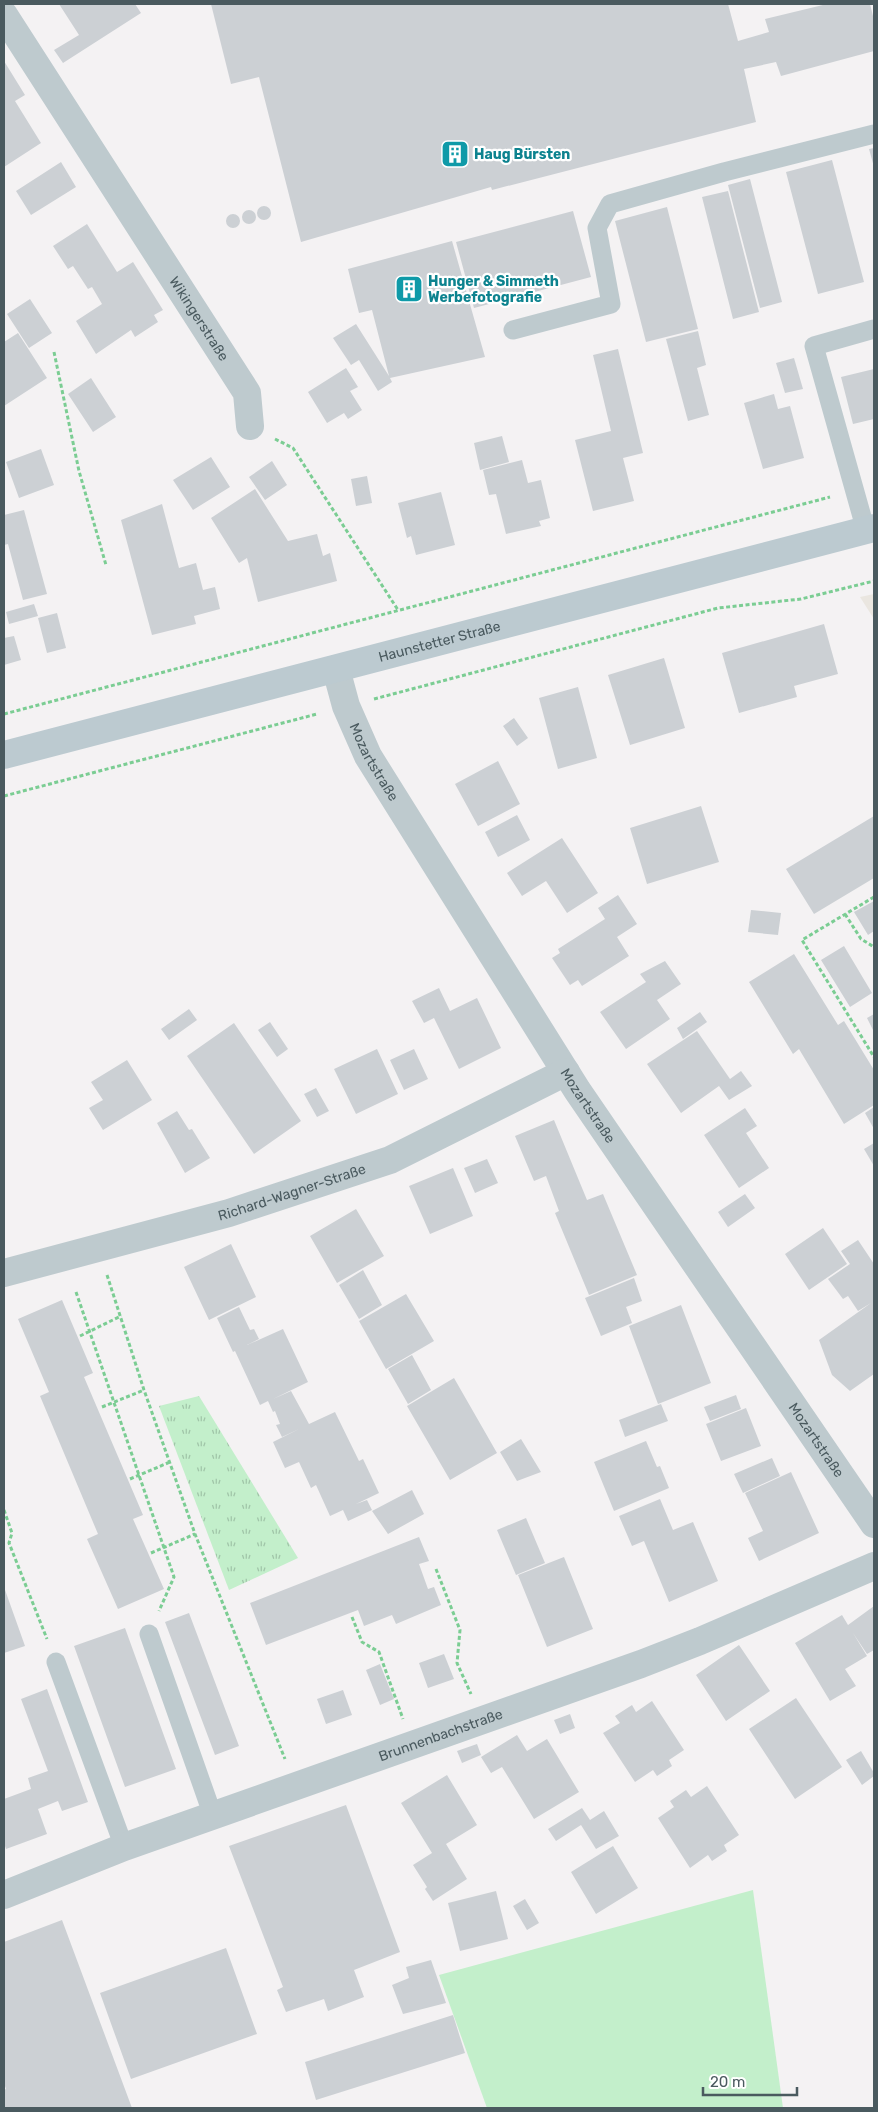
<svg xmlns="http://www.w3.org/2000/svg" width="878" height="2112" font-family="Rubik,sans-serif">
<defs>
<pattern id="park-tufts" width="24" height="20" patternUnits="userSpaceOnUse" patternTransform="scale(1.25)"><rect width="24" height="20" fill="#c3efcb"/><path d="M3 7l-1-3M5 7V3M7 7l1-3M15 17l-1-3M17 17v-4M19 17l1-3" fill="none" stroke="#a0c5a8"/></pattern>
</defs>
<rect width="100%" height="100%" fill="#f4f2f3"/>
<path fill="#eae6e0" d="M874,594V619L860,597Z"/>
<path fill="#c3efcb" d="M753,1890L783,2108H487L439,1975Z"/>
<path fill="url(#park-tufts)" d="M199,1396L298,1558L229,1590L159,1406Z"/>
<path fill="#ccd0d4" d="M59,4H135L141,13L63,63L54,50L79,35Z
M211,4H728L738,41L769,32L765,19L827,4H870L874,20V51L781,76L776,62L744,69L756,122L492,190L491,187L301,242L259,77L231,84Z
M4,61L25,95L15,101L41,143L4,167Z
M874,148V167L869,149Z
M832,160L864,282L818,294L786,172Z
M61,162L76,187L31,215L16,191Z
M750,179L782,302L760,308L728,185Z
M728,191L759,312L733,319L702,197Z
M257 213a7 7 0 1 1 14 0a7 7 0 1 1-14 0Z
M667,207L698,329L646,342L615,221Z
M242 217a7 7 0 1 1 14 0a7 7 0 1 1-14 0Z
M573,211L591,277L474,308L456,242Z
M226 221a7 7 0 1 1 14 0a7 7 0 1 1-14 0Z
M87,224L117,272L133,262L163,310L154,315L158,322L135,337L131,330L96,354L76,321L102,304L92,287L88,289L73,266L68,269L53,246Z
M452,241L485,357L390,378L392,382L378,391L359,360L351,365L333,338L356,324L389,376L372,310L359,313L348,269Z
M30,299L52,333L29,348L7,314Z
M698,331L706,365L697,368L709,415L688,421L666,339Z
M18,333L47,378L4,406V342Z
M618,349L643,453L623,458L634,501L593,511L575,440L611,431L593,355Z
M794,358L803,389L785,393L776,363Z
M346,368L358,387L350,391L362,410L348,419L344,413L327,423L308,392Z
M874,369V419L853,424L841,377Z
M91,378L116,417L93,432L68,394Z
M774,394L778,409L790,406L804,458L763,469L744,403Z
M502,436L509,462L480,470L474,443Z
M41,449L54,485L19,498L6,462Z
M211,457L230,487L193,510L173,480Z
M522,460L528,483L541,480L550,518L539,521L541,526L506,534L496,494L489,495L483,470Z
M272,461L287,485L265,500L249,477Z
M367,476L372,503L356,506L351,479Z
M255,489L288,541L317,534L323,556L330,553L337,581L258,602L247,558L239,563L211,518Z
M441,492L455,545L416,555L411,536L407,538L398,503Z
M162,504L179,568L196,563L203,590L215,587L220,609L194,616L196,624L152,635L121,520Z
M24,510L47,594L23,600L8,544L4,545V515Z
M34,604L38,616L9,624L6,612Z
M57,613L66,648L47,653L38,618Z
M824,624L838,674L794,686L797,697L739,713L722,653Z
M14,636L21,660L4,665V638Z
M664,658L685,728L630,745L608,675Z
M578,687L597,758L558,769L539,698Z
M514,718L528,738L517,746L503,726Z
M498,761L520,804L478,826L455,784Z
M701,806L719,862L647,884L630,828Z
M517,815L530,840L498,857L485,832Z
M874,816V878L814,914L786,869Z
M562,838L598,893L567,913L546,881L522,896L507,873Z
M618,895L637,924L617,937L629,956L582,986L578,980L570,985L552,958L560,953L558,949L605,919L598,908Z
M874,901V931L868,935L854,912Z
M751,910L781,913L778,935L748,932Z
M844,946L872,993L850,1007L821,960Z
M794,954L838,1025L844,1021L874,1070V1105L844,1124L799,1049L793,1054L749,982Z
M665,961L681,984L657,1000L670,1019L626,1049L600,1012L646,982L640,974Z
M439,988L450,1011L477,998L501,1048L459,1069L434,1018L424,1023L412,1001Z
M189,1009L197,1020L169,1040L161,1029Z
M700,1012L707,1022L683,1039L677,1028Z
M874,1014V1032L867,1018Z
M270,1022L288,1049L277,1057L258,1030Z
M234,1023L301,1121L254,1154L187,1056Z
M697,1031L730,1079L741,1071L752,1086L729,1100L719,1086L681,1113L647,1064Z
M377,1049L398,1094L356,1114L334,1069Z
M414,1049L428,1079L404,1090L390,1060Z
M127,1060L152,1100L103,1130L89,1108L103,1100L91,1082Z
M316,1088L329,1111L317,1117L304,1094Z
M874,1107V1129L865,1113Z
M745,1108L757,1126L746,1133L769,1168L739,1188L704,1135Z
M177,1111L189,1130L192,1129L210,1158L185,1173L157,1123Z
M554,1120L587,1200L603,1194L637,1275L589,1295L555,1213L559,1211L546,1176L534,1181L515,1136Z
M874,1143V1166L864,1149Z
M487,1159L498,1183L475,1193L464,1168Z
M453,1168L473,1216L430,1234L409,1186Z
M745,1194L755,1208L728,1227L718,1212Z
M356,1209L384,1256L337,1283L310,1236Z
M823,1228L847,1264L809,1290L785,1254Z
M858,1240L874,1264V1374L850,1391L832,1375L819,1340L871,1303L858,1311L848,1296L843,1299L828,1279L850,1264L841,1251Z
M231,1244L256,1297L209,1320L184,1267Z
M363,1270L382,1305L359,1319L339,1285Z
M634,1278L642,1301L626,1307L632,1323L601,1336L585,1298Z
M406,1294L434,1341L386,1369L359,1321Z
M62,1300L93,1373L84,1377L143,1515L133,1519L164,1589L118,1609L87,1539L98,1534L40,1396L49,1392L18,1319Z
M681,1305L711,1383L658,1404L629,1326Z
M239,1307L250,1330L254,1329L259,1339L247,1345L283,1329L308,1382L273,1399L291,1391L309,1424L335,1412L359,1461L363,1459L379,1493L356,1504L367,1500L372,1510L348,1521L343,1510L330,1516L316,1485L311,1488L299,1462L285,1468L273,1442L299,1429L282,1437L276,1425L280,1424L275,1411L273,1412L268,1401L260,1405L235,1351L233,1352L217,1318Z
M412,1355L431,1390L408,1404L388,1369Z
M454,1378L497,1453L450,1480L407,1406Z
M736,1395L741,1409L710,1421L704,1407Z
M661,1404L668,1421L625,1437L619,1420Z
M746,1408L761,1446L721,1461L706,1424Z
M521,1439L541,1472L517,1481L500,1452Z
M646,1441L657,1467L660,1466L669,1488L614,1511L594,1462Z
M772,1458L780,1476L743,1493L734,1474Z
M791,1472L819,1533L759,1561L748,1538L763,1531L745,1493Z
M412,1490L424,1514L388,1534L372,1511Z
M660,1499L673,1530L693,1522L718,1581L669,1602L644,1541L632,1546L619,1516Z
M526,1518L545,1563L516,1575L497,1530Z
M419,1537L429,1561L419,1564L428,1589L434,1587L441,1605L396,1624L392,1615L364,1626L358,1610L266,1645L250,1603Z
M564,1557L593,1629L547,1647L518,1575Z
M4,1587L25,1646L4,1653Z
M874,1606V1650L867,1654L853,1633L867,1656L845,1669L856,1686L830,1701L795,1643L842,1615L848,1625Z
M189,1613L239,1746L215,1755L165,1622Z
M125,1628L176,1769L125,1787L74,1646Z
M739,1645L770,1691L726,1721L696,1675Z
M444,1654L454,1679L428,1688L419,1663Z
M380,1664L394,1699L380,1705L366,1670Z
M47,1689L88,1802L62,1811L58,1801L38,1809L47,1834L6,1849L4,1843V1799L31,1789L28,1778L48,1771L21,1699Z
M343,1690L352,1715L326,1724L317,1699Z
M796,1698L842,1767L795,1799L749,1729Z
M652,1701L684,1750L669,1760L672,1766L657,1776L653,1770L635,1782L603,1733L620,1723L615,1716L632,1705L636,1712Z
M570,1714L575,1728L560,1734L554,1720Z
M517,1735L527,1751L547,1739L579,1792L534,1819L502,1767L491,1773L481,1757Z
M477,1744L481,1755L462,1763L457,1751Z
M861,1751L874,1773V1776L862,1785L846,1760Z
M447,1775L477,1825L446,1844L467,1879L433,1901L425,1889L427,1887L413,1865L432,1853L401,1803Z
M707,1786L739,1835L724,1845L727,1851L712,1861L708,1855L690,1868L658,1818L674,1807L670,1801L686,1790L691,1797Z
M346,1805L400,1952L354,1970L364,1997L328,2011L324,1999L286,2012L277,1990L283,1987L229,1846Z
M582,1808L590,1820L604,1811L619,1836L596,1849L581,1825L556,1841L548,1829Z
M613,1846L638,1888L596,1914L571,1872Z
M496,1891L508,1939L460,1951L448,1903Z
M525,1899L539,1923L527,1930L513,1906Z
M62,1920L132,2108H4V2090L6,2089L4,2083V1942Z
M226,1948L257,2034L131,2079L100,1993Z
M431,1960L446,2003L403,2014L392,1985L409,1978L406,1967Z
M453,2015L465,2053L316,2100L305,2062Z"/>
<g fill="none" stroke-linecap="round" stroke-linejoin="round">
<path stroke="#7bcd93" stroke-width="3" stroke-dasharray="4 2.5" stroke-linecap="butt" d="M54,352L79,471L106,565
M275,439L293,448L398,610
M374,699L718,608L801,599L874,581
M4,714L830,497
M4,796L317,714
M874,897L802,940L874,1057
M845,914L861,939L874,947
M107,1275L144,1390L195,1534L285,1759
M76,1292L174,1577L159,1611
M80,1336L121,1316
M102,1407L144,1390
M130,1479L170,1462
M4,1510L12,1533L9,1543L47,1639
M151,1553L195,1534
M436,1569L460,1630L457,1663L471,1694
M352,1617L362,1642L379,1652L403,1719"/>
<path stroke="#becace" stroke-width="19" d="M513,330L611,304L597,228L610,204L724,172L874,134
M866,531L814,346L874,329
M149,1634L213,1816
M56,1662L124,1847"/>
<g stroke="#becace" stroke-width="28">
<path id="s1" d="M4,15L247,393L250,426"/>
<path id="s2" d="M336,669L346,706L368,756L577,1090L874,1524"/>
<path id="s3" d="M4,1273L229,1213L390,1160L566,1072"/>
<path id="s4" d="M4,1895L124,1847L641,1664L700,1641L874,1566"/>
</g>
<path stroke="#bccad0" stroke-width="28" id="s5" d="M4,755L874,528"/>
</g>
<defs>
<symbol id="building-square" viewBox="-11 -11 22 22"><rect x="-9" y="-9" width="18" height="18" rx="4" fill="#0f9aa8" stroke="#fff"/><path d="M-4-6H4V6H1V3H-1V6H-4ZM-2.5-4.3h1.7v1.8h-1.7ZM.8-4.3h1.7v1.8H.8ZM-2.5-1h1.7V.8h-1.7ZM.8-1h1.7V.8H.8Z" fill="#fff"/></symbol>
</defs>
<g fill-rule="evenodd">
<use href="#building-square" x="439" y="138" width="32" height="32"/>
<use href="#building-square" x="393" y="273" width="32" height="32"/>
</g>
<g text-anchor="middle" stroke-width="4.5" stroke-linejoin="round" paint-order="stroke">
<g font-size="14" font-weight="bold" fill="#0d838f" stroke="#fff" text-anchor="start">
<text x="474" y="159">Haug Bürsten</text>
<text x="428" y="286">Hunger &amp; Simmeth<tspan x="428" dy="16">Werbefotografie</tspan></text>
</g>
<g font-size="14" fill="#4a5a5f" stroke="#fff">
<text dy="5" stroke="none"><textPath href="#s1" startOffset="361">Wikingerstraße</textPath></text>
<text dy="5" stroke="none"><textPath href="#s5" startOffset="450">Haunstetter Straße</textPath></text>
<text dy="5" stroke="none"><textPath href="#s2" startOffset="101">Mozartstraße</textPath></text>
<text dy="5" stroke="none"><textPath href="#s2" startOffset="506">Mozartstraße</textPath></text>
<text dy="5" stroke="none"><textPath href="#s3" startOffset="299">Richard-Wagner-Straße</textPath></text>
<text dy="5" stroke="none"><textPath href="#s2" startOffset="911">Mozartstraße</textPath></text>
<text dy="5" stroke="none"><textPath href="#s4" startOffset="465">Brunnenbachstraße</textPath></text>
</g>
</g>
<rect width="878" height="2112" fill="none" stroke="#4a5a5f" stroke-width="10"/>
<path d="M703 2087v8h94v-8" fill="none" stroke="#4a5a5f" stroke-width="2.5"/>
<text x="710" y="2087" font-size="15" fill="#4a5a5f" stroke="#ffffff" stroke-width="4" paint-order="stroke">20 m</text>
</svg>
